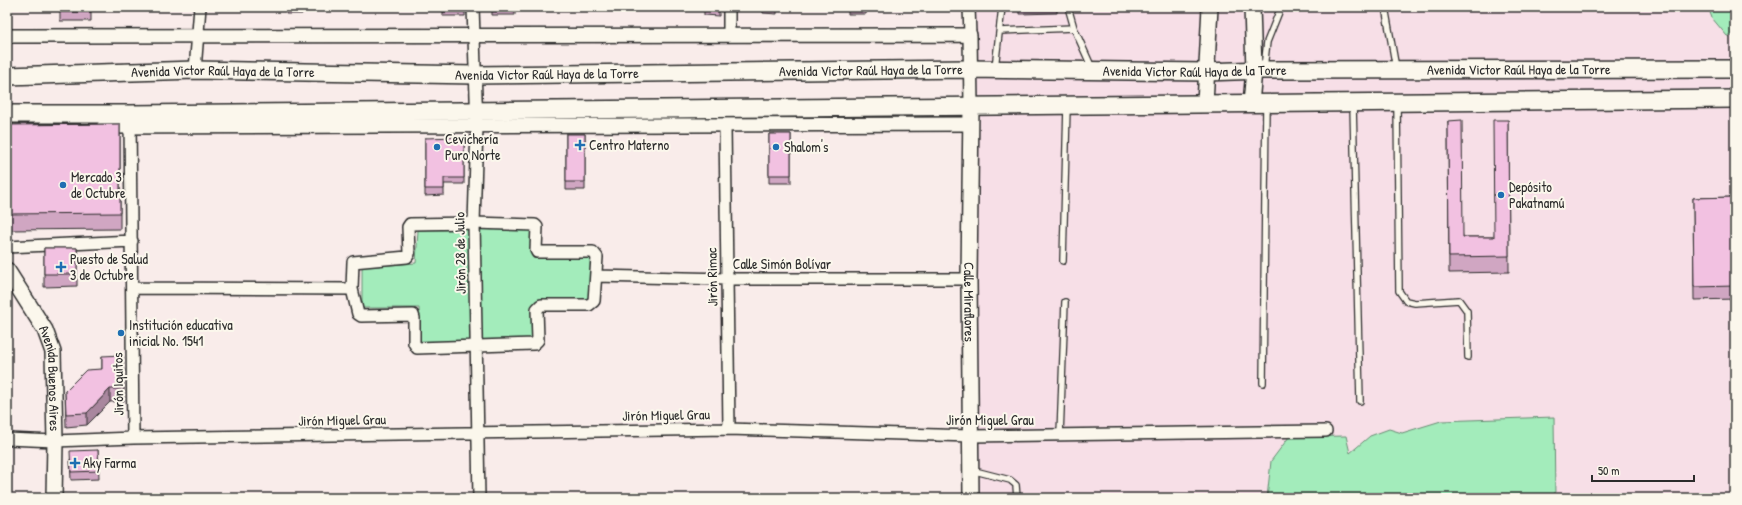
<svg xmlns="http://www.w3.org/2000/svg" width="1742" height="505" font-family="'Patrick Hand',sans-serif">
<rect width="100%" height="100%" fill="#f9ecea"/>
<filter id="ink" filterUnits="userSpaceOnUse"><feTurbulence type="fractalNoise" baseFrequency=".025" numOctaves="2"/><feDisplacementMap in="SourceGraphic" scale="8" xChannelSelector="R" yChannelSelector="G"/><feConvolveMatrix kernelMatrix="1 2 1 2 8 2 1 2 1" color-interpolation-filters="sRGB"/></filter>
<g filter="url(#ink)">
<path fill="#f7dfe7" d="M975,7H1735V498H977Z"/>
<path fill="#a3ecbb" stroke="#678c73" d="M1708,7H1735V36H1727L1712,18Z
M531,229L533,258L592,257L591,300L535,301L533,339L420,343L419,308H362V267L416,263L418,230Z
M1554,417L1555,498H1267L1271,461L1289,437L1346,436L1350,453L1370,436L1389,429L1402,433L1441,421Z"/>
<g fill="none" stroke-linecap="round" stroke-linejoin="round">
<defs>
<path id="service" d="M1068,7L1074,28L1092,68
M1385,7L1396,68
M1000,31L1074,28
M995,68L1002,7
M1264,68L1267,42L1281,7
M1397,104L1399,291L1406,301L1415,303L1459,300L1467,311L1468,357
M1353,105L1360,401
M1063,261L1067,107
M1263,383L1266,105
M1060,435L1065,302
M971,470L1010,480L1016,485L1017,498"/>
<path id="minor" d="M473,7L477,127L474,223L479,498
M729,7V35
M969,7L970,35
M195,70L200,7
M130,119L133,438
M725,126L729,429
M474,223L535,225L537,227L536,250L537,252H593L597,257L594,301L589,305H541L537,309L538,340L534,344L417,348L414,343V318L413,315L361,316L358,314L352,289L353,262L407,257L409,254L408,227L410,224Z
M7,247L132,241
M596,276L727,279H969
M132,288L352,289
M7,439L55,441L133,438L729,429L971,436L1326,431"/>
<path id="tertiary" d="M7,36L970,35L971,106
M103,127L971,124"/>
<g id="secondary">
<path d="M1205,104L1210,7"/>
<path d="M1251,104L1254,70L1252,7"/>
<path id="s1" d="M971,106L969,279L971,498"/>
<path id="s2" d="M7,270L45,330L53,352L55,441L54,498"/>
</g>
<g id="primary">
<path id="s3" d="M7,76L195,70L475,75L969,69L1206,72L1262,70L1735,69"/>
<path d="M7,114H129L1735,99"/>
</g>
</defs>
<use href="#service" stroke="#2b2b2b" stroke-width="8"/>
<use href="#minor" stroke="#2b2b2b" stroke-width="14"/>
<use href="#tertiary" stroke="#2b2b2b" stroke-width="16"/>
<use href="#secondary" stroke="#2b2b2b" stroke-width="18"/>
<use href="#primary" stroke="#2b2b2b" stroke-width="20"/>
<use href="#service" stroke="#fbf7ec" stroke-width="5.5"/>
<use href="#minor" stroke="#fbf7ec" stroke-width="11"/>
<use href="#tertiary" stroke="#fbf7ec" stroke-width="13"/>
<use href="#secondary" stroke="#fbf7ec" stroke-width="15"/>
<use href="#primary" stroke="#fbf7ec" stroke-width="17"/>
</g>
<path fill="#d0a6c2" stroke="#2b2b2b" d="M60,7H91V21H60Z
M286,7H302V14H286Z
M443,7H465V16H443Z
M492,7H515V15H492Z
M704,7H719V16L704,15Z
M763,7H777V14L763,13Z
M848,7H867L866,14H848Z
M1019,7H1057V13L1019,14Z
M1508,120L1509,272L1449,273L1448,121L1463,237H1494Z
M120,124V229L7,230V125Z
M566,134H585V190H566Z
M769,134H791V183H769Z
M425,138L464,144V184H444V195L425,196Z
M1735,197V299L1694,300L1693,198Z
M44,248H77V286L44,287Z
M102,356L124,389V401L110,402L87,425L66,427L65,391L102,369Z
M98,450L99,479L71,480L70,459Z"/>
<path fill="#a9879e" stroke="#2b2b2b" d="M110,389V402L87,425V413Z"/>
<path fill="#f2c1e1" stroke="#2b2b2b" d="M60,7H91V12H60Z
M286,7H302V10L286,9Z
M443,7H465V12H443Z
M492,7H515V11H492Z
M1462,120L1463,237H1494L1493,120H1508L1509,256L1449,257L1448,121Z
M120,124V213L7,214V125Z
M566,134H585V182H566Z
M769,134H791V175H769Z
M458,137L464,144V178H444V189H425V138Z
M1735,197V286L1694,287L1693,198Z
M44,248H77V274H44Z
M123,355L124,389H110L87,413L66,414L65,391L86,370L102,369V356Z
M98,450L99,471L71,472L70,451Z"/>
</g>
<g fill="#1f6fb2" stroke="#fbf7ec" stroke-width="1.5">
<path d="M578 139h4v4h4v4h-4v4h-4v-4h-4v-4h4z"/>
<circle cx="437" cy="147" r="4"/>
<circle cx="776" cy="147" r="4"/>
<circle cx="63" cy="185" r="4"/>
<circle cx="1501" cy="195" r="4"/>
<path d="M59 261h4v4h4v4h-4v4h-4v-4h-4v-4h4z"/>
<circle cx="121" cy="333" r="4"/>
<path d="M73 457h4v4h4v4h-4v4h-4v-4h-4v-4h4z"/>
</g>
<g text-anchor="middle" stroke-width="4" stroke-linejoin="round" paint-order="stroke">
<g font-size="14" fill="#2b2b2b" stroke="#fbf7ec">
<text dy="5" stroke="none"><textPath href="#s3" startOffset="864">Avenida Victor Raúl Haya de la Torre</textPath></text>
<text dy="5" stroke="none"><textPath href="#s3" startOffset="1188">Avenida Victor Raúl Haya de la Torre</textPath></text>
<text dy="5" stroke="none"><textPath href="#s3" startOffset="1512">Avenida Victor Raúl Haya de la Torre</textPath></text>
<text dy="5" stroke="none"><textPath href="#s3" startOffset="216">Avenida Victor Raúl Haya de la Torre</textPath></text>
<text dy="5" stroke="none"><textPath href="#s3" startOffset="540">Avenida Victor Raúl Haya de la Torre</textPath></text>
<text transform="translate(460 253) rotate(-91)" y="5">Jirón 28 de Julio</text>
<text x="782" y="269">Calle Simón Bolívar</text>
<text transform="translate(712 277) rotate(-91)" y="5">Jirón Rimac</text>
<text dy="5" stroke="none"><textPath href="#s1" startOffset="196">Calle Miraflores</textPath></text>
<text dy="5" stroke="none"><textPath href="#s2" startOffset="120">Avenida Buenos Aires</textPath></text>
<text transform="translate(118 384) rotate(-91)" y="5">Jirón Iquitos</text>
<text transform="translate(666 415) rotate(-1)" y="5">Jirón Miguel Grau</text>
<text transform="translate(342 420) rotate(-1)" y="5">Jirón Miguel Grau</text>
<text x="990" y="425">Jirón Miguel Grau</text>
</g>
<g font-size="14" fill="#2b2b2b" stroke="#fbf7ec" text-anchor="start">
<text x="445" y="144">Cevichería<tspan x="445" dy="16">Puro Norte</tspan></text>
<text x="589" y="150">Centro Materno</text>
<text x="784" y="152">Shalom's</text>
<text x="71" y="182">Mercado 3<tspan x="71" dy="16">de Octubre</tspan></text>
<text x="1509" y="192">Depósito<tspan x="1509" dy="16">Pakatnamú</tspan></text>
<text x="70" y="264">Puesto de Salud<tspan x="70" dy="16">3 de Octubre</tspan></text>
<text x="129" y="330">Institución educativa<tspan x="129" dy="16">inicial No. 1541</tspan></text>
<text x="83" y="468">Aky Farma</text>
</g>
</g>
<rect width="1742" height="505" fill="none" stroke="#fbf7ec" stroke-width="24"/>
<rect x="12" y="12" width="1718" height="481" fill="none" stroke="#2b2b2b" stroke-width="1.5" filter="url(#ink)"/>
<path d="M1592 475v6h102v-6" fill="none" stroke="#2b2b2b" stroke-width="2"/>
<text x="1598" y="475" font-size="12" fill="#2b2b2b" stroke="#fbf7ec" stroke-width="3" paint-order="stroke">50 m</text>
</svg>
